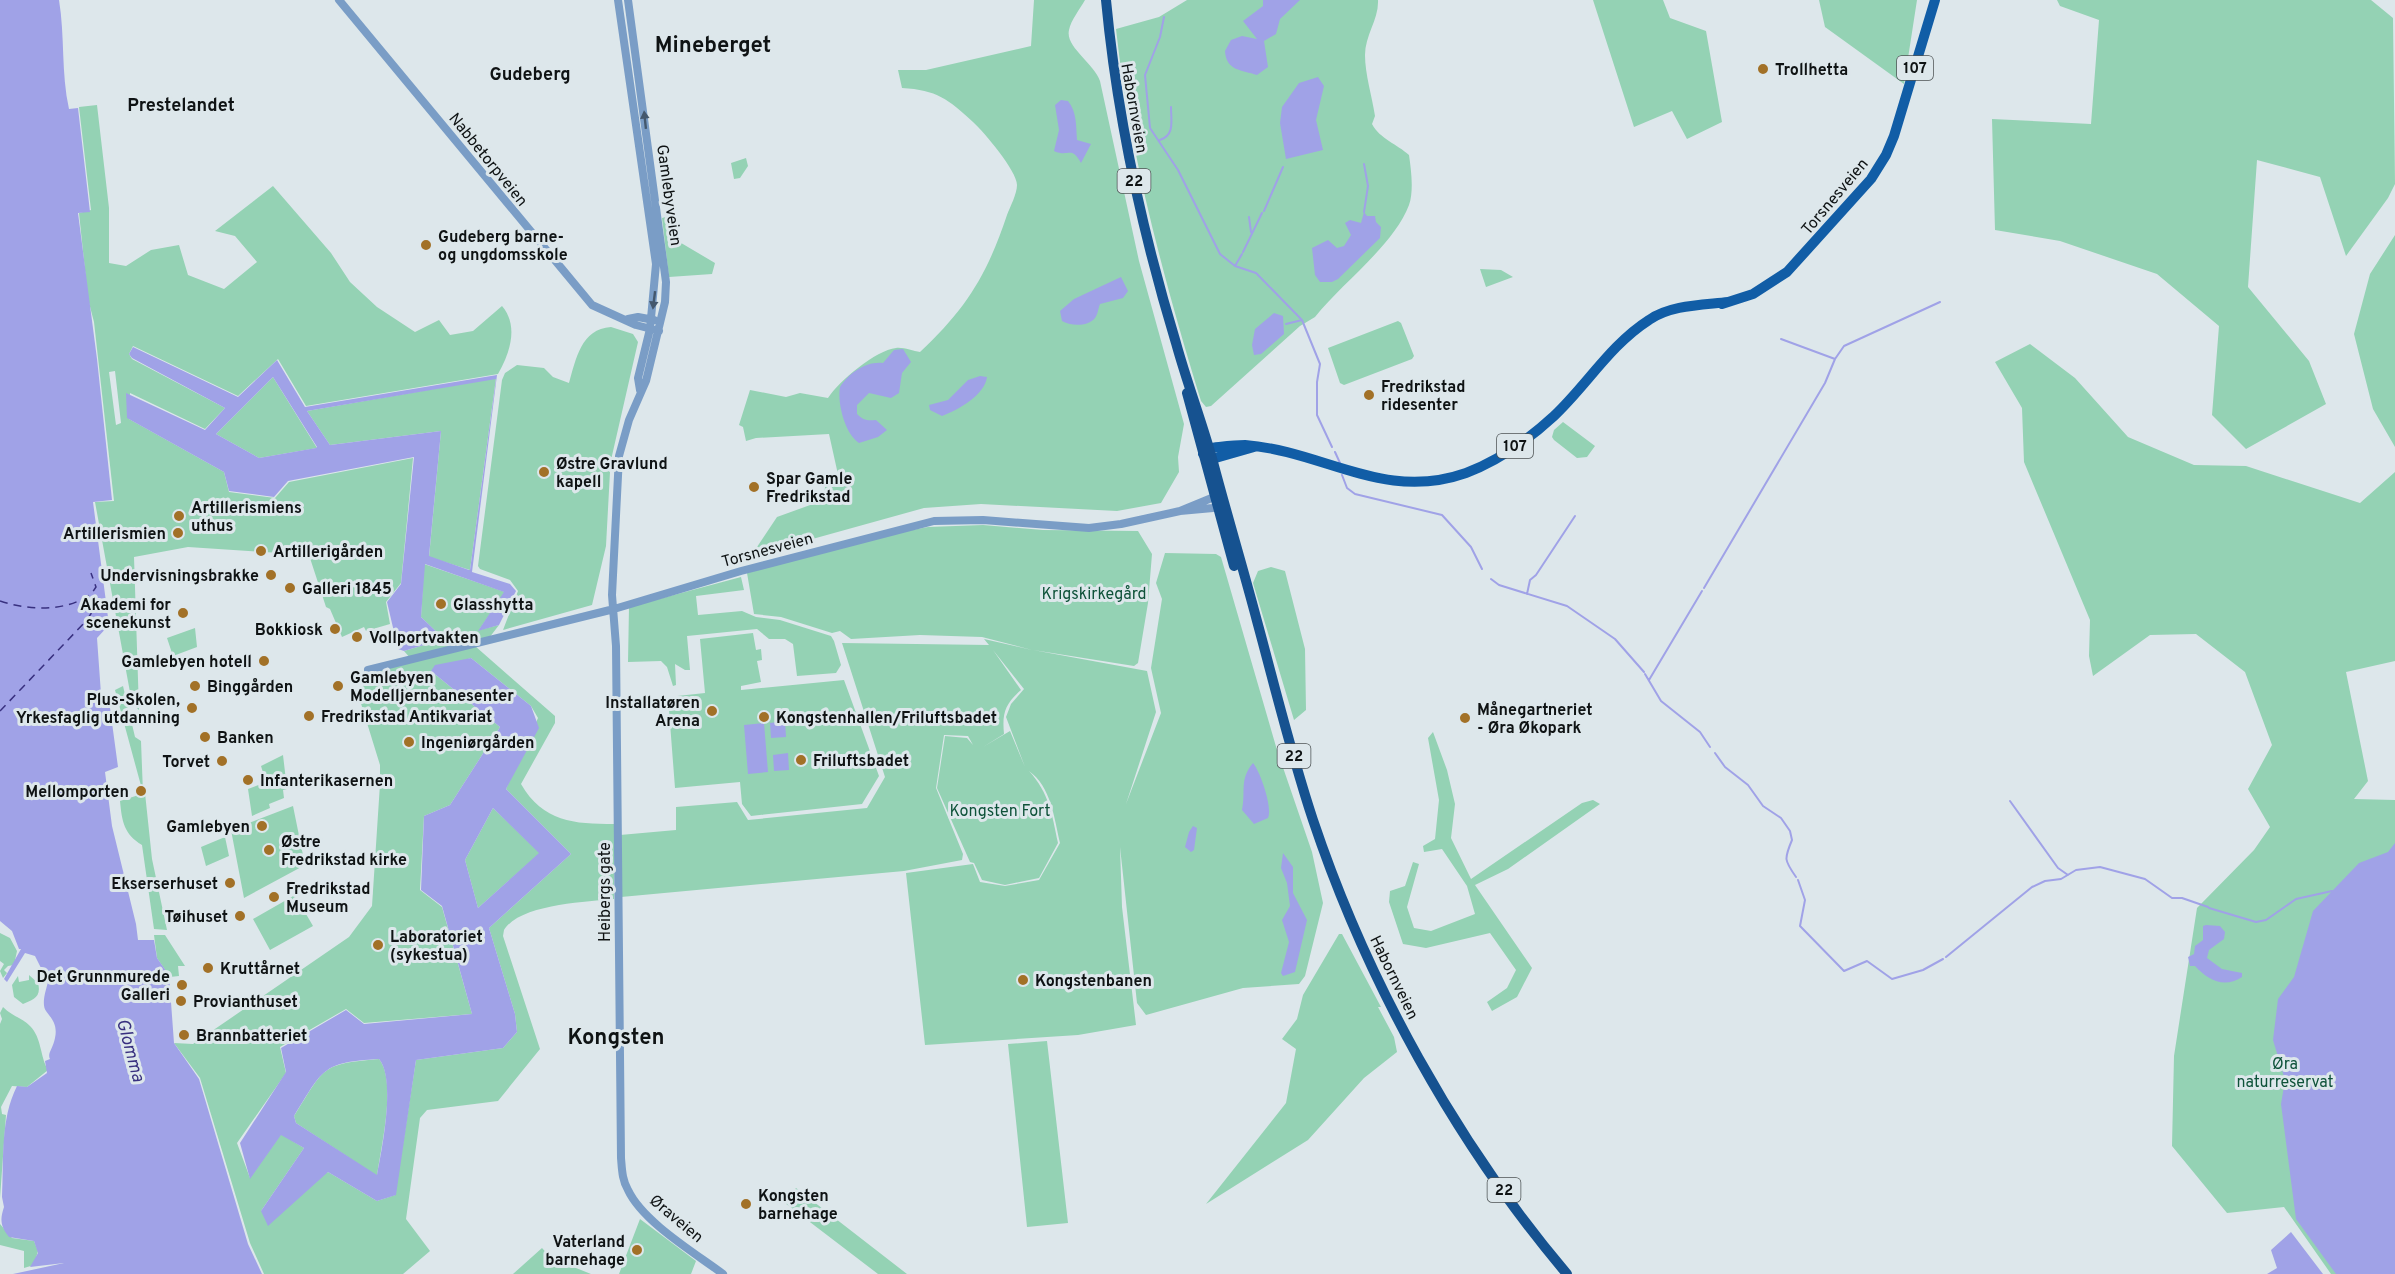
<svg xmlns="http://www.w3.org/2000/svg" width="2395" height="1274" font-family="Overpass,sans-serif">
<rect width="100%" height="100%" fill="#dde7eb"/>
<path fill="#94d2b4" fill-rule="evenodd" d="M1034,0H1085C1080,9 1071,20 1069,30C1065,47 1094,63 1100,81L1139,261L1184,424L1178,457L1179,472L1161,503L1117,511L981,504L924,508L751,556L777,517L824,500L825,487L839,479L829,434L756,438L746,441L743,427L739,425L750,390L786,397L800,393L828,398C839,381 876,350 896,348C903,347 913,351 920,352C966,309 987,275 1007,215C1010,207 1017,194 1017,185C1017,171 984,132 973,122C948,99 937,90 902,88L898,70H926L1031,46Z
M1187,0H1378C1379,19 1365,35 1365,55C1365,74 1372,96 1375,116L1372,124C1380,139 1397,144 1409,155C1411,169 1414,191 1409,205C1394,245 1342,283 1315,317L1300,326L1211,406L1206,407L1201,401C1165,284 1129,151 1116,29L1159,17Z
M1593,0H1663L1670,18L1706,31L1722,122L1687,139L1672,111L1634,127Z
M1819,0H1917L1904,84L1825,27Z
M2057,0H2371L2393,18L2395,184L2388,198L2346,256L2320,177L2257,160L2248,287L2309,361L2326,404L2246,449L2212,415L2219,326L2157,274L2060,241L1995,230L1992,119L2091,124L2099,20L2060,6Z
M97,105L109,208V263L126,266L151,250L179,245L188,275L224,289L257,262L235,236L215,231L273,186L331,253L350,282L377,307L415,332L439,320L450,335L473,331L502,306C519,326 510,353 498,374L306,406L278,359L238,396L133,346L129,354L132,359L225,408L205,429L130,393L129,419L224,472L229,492L275,498L289,482L413,458L401,583L386,602L390,624L366,631L364,627L342,637L330,609L326,607L309,555L188,547L134,557L139,710L132,703L95,502L114,501L94,322L88,299L79,213L91,210L79,107ZM115,371L121,423L116,425L109,372Z
M746,158L748,166L740,178L734,179L731,163Z
M666,217L671,237L715,263L712,274L669,277L662,218Z
M2395,235V447L2373,409L2354,334L2370,274Z
M1480,269L1501,270L1513,277L1486,287Z
M1398,321L1401,323L1414,356L1412,359L1344,385L1340,383L1328,348Z
M611,327L633,334L638,342L611,460L607,462V470L610,472L606,546L592,605L503,630L518,591L510,580L480,569L478,566L502,380L505,373L517,365L544,368L553,377L569,383C576,359 581,329 611,327Z
M2030,344L2075,378L2128,437L2194,465L2246,466L2360,503L2395,472V661L2346,672L2368,781L2354,799L2395,800V1274H2331L2284,1207L2227,1213L2172,1146L2174,1056L2197,908L2254,850L2270,827L2248,789L2272,745L2245,672L2196,634L2150,635L2093,676L2089,656L2090,620L2024,462L2022,408L1995,362Z
M273,377L317,448L259,458L216,434Z
M496,378L470,570L429,557L441,431L330,445L307,411Z
M1563,422L1595,446L1587,457L1577,458L1554,440L1552,437L1554,430Z
M983,525L1043,530L1138,531L1152,554L1148,603L1138,663L1134,666L1033,650L1147,671L1156,712L1126,804L1161,713L1151,668L1162,599L1156,583L1165,553L1216,554L1221,557L1277,750L1312,852L1323,903L1305,976L1299,984L1243,988L1146,1015L1137,1003L1120,847L1122,907L1136,1025L1078,1035L925,1045L906,873L973,864L980,882L1005,886L1039,880L1060,843C1054,817 1051,787 1029,771C1049,793 1052,814 1058,843L1039,878L1005,885L982,880L974,863L970,862L937,788L945,736L967,738L973,745L968,736L944,735L936,788L963,854L962,860L904,871L621,897L620,835L676,830V807L737,802L748,820L867,808L885,777L842,643L989,645L984,639L1032,650L982,637L920,635L851,639L840,631L832,633L781,617L754,614L747,573L881,536L928,527ZM993,650L1024,689L1011,704L1006,717L1025,767L1010,731L983,747L1004,734C1002,713 1005,704 1021,690Z
M424,564L505,592L479,630L499,625L486,642L475,646L555,716V723L521,784C543,822 574,824 614,824V899C586,902 520,904 504,930L503,936L540,1049L498,1101L427,1110L420,1118L406,1219L430,1251L403,1274H264L250,1243L200,1078L174,1043L193,1044L231,1018L349,937L372,906L380,784V765L359,697L368,672L411,659L404,651L444,639L421,617ZM471,658L531,706L538,718L506,789L571,854L489,928L515,1014L517,1032L503,1048L416,1060L395,1195L377,1201L328,1172L261,1211L304,1148L281,1134L250,1178L237,1143L286,1073L280,1047L346,1009L364,1023L472,1014L442,907L420,890L424,816L450,805L500,727L431,671Z
M1271,567L1285,571L1305,649L1306,710L1294,720L1253,583L1258,571Z
M741,577L744,590L696,596L698,615L742,611L756,617L780,620L831,636L834,641L841,665L836,673L797,676L793,644L785,639H769L757,629L687,636L690,670H685L675,664L676,685L673,686L667,667L661,661L628,662L629,607Z
M195,628L197,647L173,656L167,638Z
M753,633L756,650L761,649L762,660L757,661L761,682L741,686V690L844,680L879,776L862,804L751,816L742,804L740,782L675,788L668,697L705,693L700,639Z
M123,686L135,737L141,741L143,793L115,690Z
M1433,732L1447,770L1455,804L1451,838L1471,879L1582,803L1593,800L1600,804L1508,869L1475,885L1532,968L1517,997L1492,1011L1487,1002L1507,988L1516,970L1490,933L1426,948L1403,944L1389,902L1390,891L1405,886L1413,862L1419,864L1407,907L1414,928L1431,931L1475,914L1467,886L1442,849L1424,852L1423,846L1435,839L1439,800L1428,738Z
M283,755L287,789L283,790L284,798L269,804L270,808L252,816L248,789L266,782L261,766Z
M145,793L152,859L167,930L154,929L142,845C124,834 122,822 120,801Z
M293,806L305,865L244,898L231,830Z
M493,808L540,853L478,908L465,860Z
M225,837L229,856L206,866L201,847Z
M295,895L313,926L270,950L253,919Z
M0,933L10,938L17,951L14,965L8,966L4,970L7,973L3,978L0,971L4,964L0,961Z
M1339,934H1342L1381,1007H1378L1394,1037L1397,1052L1364,1078L1308,1140L1206,1204L1286,1103L1296,1049L1282,1039L1297,1019L1303,995Z
M154,935H165L185,966H178L179,976L170,977L157,958Z
M29,975L38,983C42,998 32,1000 23,1004L14,997L12,985L18,976L19,982L29,980Z
M3,1007C13,1017 23,1018 30,1026C42,1038 40,1057 48,1070L27,1087L12,1086L1,1107L2,1114L6,1115L0,1198V1024L2,1019L0,1013Z
M1047,1041L1068,1223L1027,1227L1008,1044Z
M379,1059C397,1081 381,1147 377,1176L296,1123L294,1116C325,1068 319,1064 379,1059Z
M796,1188L907,1274H878L785,1203Z
M640,1219L696,1261L691,1274H619Z
M0,1224L12,1238L34,1241L38,1251L34,1265L24,1268V1251L0,1245Z
M542,1248L551,1258L591,1274H513Z"/>
<path fill="#a0a2e7" fill-rule="evenodd" d="M0,0H59C65,36 61,73 69,109L78,108L90,212L78,213L97,359L112,500L93,502L109,625L97,638L102,708H110L118,767L105,772L112,826L136,924L138,940H154L157,958L169,975L174,1043L199,1079L248,1244L262,1274H13L64,1263L30,1267L38,1253L34,1241L9,1237C0,1226 0,1219 4,1207L2,1197C4,1159 0,1120 17,1086L27,1087L47,1073L45,1061L50,1059C47,1053 53,1049 55,1038C58,1024 51,1018 46,1011C41,1004 46,990 48,982L35,956L25,953L7,982L4,979L21,949H19L12,931L0,921Z
M1263,0H1300L1280,19L1276,34L1264,41L1268,67L1257,75C1242,70 1226,71 1225,51L1231,40L1242,36L1257,39L1243,21L1263,6Z
M1318,77L1324,86L1316,120L1323,150L1286,159L1280,123L1282,107L1299,83Z
M1061,100L1068,101C1077,112 1076,126 1077,140L1091,144L1081,163C1071,145 1069,158 1054,151L1059,130L1055,105Z
M1364,212L1367,216H1375L1376,222L1381,227L1380,238L1338,279L1332,282H1320L1315,275L1312,248L1328,240L1337,248L1344,246L1351,235L1345,223L1350,220L1361,223Z
M1121,277L1128,291L1123,298L1100,304C1098,309 1098,314 1095,318C1088,327 1070,326 1062,321L1060,311L1074,299Z
M1274,313L1283,316L1284,334L1261,354L1254,355L1252,345L1255,329Z
M133,347L238,397L277,360L305,407L497,375L472,572L510,584L516,591L499,625L478,631L504,592L425,564L421,617L444,639L404,651L398,649L387,602L401,584L414,457L288,481L274,497L229,491L224,472L127,418L126,393L205,430L225,408L132,358L129,354ZM273,377L317,447L316,448L259,458L216,434ZM496,379L470,570H469L429,556L441,431L330,445L307,411Z
M903,349L911,362L902,373L899,393L891,398L869,393L857,405V414C863,420 867,421 876,420L887,430L878,437L859,443C845,434 837,403 840,387C849,373 866,361 883,363L894,350Z
M980,376L987,377C985,395 958,410 942,416L930,410L929,405L948,400L968,380Z
M471,658L531,706L539,728L506,789L571,854L489,928L515,1014L517,1032L503,1048L416,1060L396,1195L377,1201L328,1172L268,1226L261,1211L304,1148L281,1135L250,1179L240,1143L286,1072L281,1048L346,1010L364,1024L472,1014L442,906L421,890L424,816L450,805L500,727L431,671L435,665ZM493,808L539,853L478,908L465,860ZM379,1059C396,1079 382,1149 377,1175L296,1123L294,1116C323,1070 321,1062 379,1059Z
M785,721L786,737L771,738L770,723Z
M764,723L768,772L748,774L744,725Z
M788,753L789,770L774,771L773,755Z
M1253,763C1260,771 1273,808 1268,818L1254,824L1242,810C1246,791 1239,780 1253,763Z
M1193,826L1197,828L1194,850L1191,852L1185,847L1189,832Z
M2395,843V1274H2336L2296,1219L2281,1104L2285,1080L2273,1040L2278,999L2294,977L2313,911L2359,863L2388,852Z
M1283,853L1293,867V893L1307,920L1295,972L1283,976L1281,973L1289,942L1282,920L1290,906L1287,883L1281,868Z
M2206,925L2220,926L2225,932L2224,939L2209,950L2207,958L2222,969L2242,973V977C2224,989 2208,980 2195,966H2190L2188,957L2194,954L2195,946L2203,940V926Z
M2291,1232L2323,1274H2267L2277,1268L2271,1250Z"/>
<g fill="none" stroke-linecap="round" stroke-linejoin="round">
<path stroke="#a0a2e7" stroke-width="2" d="M1164,17L1160,37L1145,75L1150,128L1178,170L1220,254L1235,266L1256,273L1302,320L1320,364L1317,382V415L1332,447
M1160,140C1175,135 1171,121 1171,107
M1364,164L1368,186L1364,212
M1264,211L1283,167
M1249,217L1251,232
M1243,252L1262,213
M1235,266L1242,254
M1286,324L1302,320
M1781,339L1835,359
M1335,452L1340,463
M1342,475L1347,488L1355,494L1442,515L1471,547L1482,569
M1491,579L1499,585L1567,606L1615,639L1644,672
M1704,588L1825,383L1835,359L1844,346L1940,302
M1527,594L1530,580L1536,575L1575,516
M1645,674L1661,701L1700,732L1710,747
M1649,680L1702,591
M1715,753L1725,767L1748,785L1763,806L1781,818L1790,831L1792,840C1784,859 1784,860 1796,877
M2010,801L2058,868L2068,875
M1798,880L1805,900L1800,926L1844,971L1867,961L1892,979L1923,970L1943,959
M2209,908L2256,922L2266,920L2296,899L2332,891
M1946,957L2032,887L2045,881L2061,879L2076,870L2100,867L2145,879L2172,898H2182L2208,907"/>
<path stroke="#38307f" stroke-width="1.5" stroke-dasharray="8 6" stroke-linecap="butt" d="M0,601C28,610 66,613 92,593L96,587L91,573
M0,711L86,621L97,605"/>
<path stroke="#7a9dc6" stroke-width="8" d="M339,0L592,305L636,325L659,331
M618,0L656,264L650,329L638,378L640,390
M628,0L666,282L665,302L646,381L629,420L619,456L612,595L616,646L621,1158C622,1169 622,1180 628,1190C643,1222 695,1253 723,1274
M628,319L638,317L654,320
M368,670L614,609L741,571L934,521L983,520L1089,528L1121,524L1180,511L1213,508L1223,500L1214,497L1180,511"/>
<path stroke="#115da6" stroke-width="10" d="M1722,304L1753,294L1787,272L1871,179L1886,155L1894,136L1935,0
M1254,447L1212,459L1203,454L1209,448C1220,447 1233,445 1245,445C1324,451 1384,502 1466,473C1498,461 1529,439 1554,416C1587,385 1610,345 1649,320C1670,305 1703,305 1728,302"/>
<path stroke="#165290" stroke-width="10" d="M1106,0C1117,117 1142,231 1176,343C1187,383 1202,422 1213,462C1227,515 1243,568 1257,621C1275,687 1291,754 1313,820C1367,981 1456,1143 1567,1274
M1187,393L1234,566"/>
</g>
<defs><path id="oneway-solid" d="M-6-.8H1V-3.2L6.5 0L1 3.2V.8H-6Z" transform="scale(1.5)"/></defs>
<g fill="#44586d">
<use href="#oneway-solid" transform="translate(645 120) rotate(-96)"/>
<use href="#oneway-solid" transform="translate(654 300) rotate(97)"/>
</g>
<g fill="#a27127" stroke="#dde7eb" stroke-width="2">
<circle cx="1763" cy="69" r="6"/>
<circle cx="426" cy="245" r="6"/>
<circle cx="1369" cy="395" r="6"/>
<circle cx="544" cy="472" r="6"/>
<circle cx="754" cy="487" r="6"/>
<circle cx="179" cy="516" r="6"/>
<circle cx="178" cy="533" r="6"/>
<circle cx="261" cy="551" r="6"/>
<circle cx="271" cy="575" r="6"/>
<circle cx="290" cy="588" r="6"/>
<circle cx="441" cy="604" r="6"/>
<circle cx="183" cy="613" r="6"/>
<circle cx="335" cy="629" r="6"/>
<circle cx="357" cy="637" r="6"/>
<circle cx="264" cy="661" r="6"/>
<circle cx="195" cy="686" r="6"/>
<circle cx="338" cy="686" r="6"/>
<circle cx="192" cy="708" r="6"/>
<circle cx="712" cy="711" r="6"/>
<circle cx="309" cy="716" r="6"/>
<circle cx="764" cy="717" r="6"/>
<circle cx="1465" cy="718" r="6"/>
<circle cx="205" cy="737" r="6"/>
<circle cx="409" cy="742" r="6"/>
<circle cx="801" cy="760" r="6"/>
<circle cx="222" cy="761" r="6"/>
<circle cx="248" cy="780" r="6"/>
<circle cx="141" cy="791" r="6"/>
<circle cx="262" cy="826" r="6"/>
<circle cx="269" cy="850" r="6"/>
<circle cx="230" cy="883" r="6"/>
<circle cx="274" cy="897" r="6"/>
<circle cx="240" cy="916" r="6"/>
<circle cx="378" cy="945" r="6"/>
<circle cx="208" cy="968" r="6"/>
<circle cx="1023" cy="980" r="6"/>
<circle cx="182" cy="985" r="6"/>
<circle cx="181" cy="1001" r="6"/>
<circle cx="184" cy="1035" r="6"/>
<circle cx="746" cy="1204" r="6"/>
<circle cx="637" cy="1250" r="6"/>
</g>
<g text-anchor="middle" stroke-width="6" stroke-linejoin="round" paint-order="stroke">
<g fill="#dde7eb" stroke="#4d5354" stroke-width="1.5">
<rect x="1897" y="56" width="36" height="24" rx="4.5"/>
<rect x="1117.5" y="169" width="33" height="24" rx="4.5"/>
<rect x="1497" y="434" width="36" height="24" rx="4.5"/>
<rect x="1277.5" y="744" width="33" height="24" rx="4.5"/>
<rect x="1487.5" y="1178" width="33" height="24" rx="4.5"/>
</g>
<g font-size="15" font-weight="bold" fill="#0f1314">
<text x="1915" y="73">107</text>
<text x="1134" y="186">22</text>
<text x="1515" y="451">107</text>
<text x="1294" y="761">22</text>
<text x="1504" y="1195">22</text>
</g>
<g font-size="16" font-weight="bold" fill="#0f1314" stroke="#dde7eb" text-anchor="start">
<text x="1775" y="75">Trollhetta</text>
<text x="438" y="242">Gudeberg barne-<tspan x="438" dy="18">og ungdomsskole</tspan></text>
<text x="1381" y="392">Fredrikstad<tspan x="1381" dy="18">ridesenter</tspan></text>
<text x="556" y="469">Østre Gravlund<tspan x="556" dy="18">kapell</tspan></text>
<text x="766" y="484">Spar Gamle<tspan x="766" dy="18">Fredrikstad</tspan></text>
<text x="191" y="513">Artillerismiens<tspan x="191" dy="18">uthus</tspan></text>
<text x="166" y="539" text-anchor="end">Artillerismien</text>
<text x="273" y="557">Artillerigården</text>
<text x="259" y="581" text-anchor="end">Undervisningsbrakke</text>
<text x="302" y="594">Galleri 1845</text>
<text x="171" y="610" text-anchor="end">Akademi for<tspan x="171" dy="18">scenekunst</tspan></text>
<text x="453" y="610">Glasshytta</text>
<text x="323" y="635" text-anchor="end">Bokkiosk</text>
<text x="369" y="643">Vollportvakten</text>
<text x="252" y="667" text-anchor="end">Gamlebyen hotell</text>
<text x="350" y="683">Gamlebyen<tspan x="350" dy="18">Modelljernbanesenter</tspan></text>
<text x="207" y="692">Binggården</text>
<text x="180" y="705" text-anchor="end">Plus-Skolen,<tspan x="180" dy="18">Yrkesfaglig utdanning</tspan></text>
<text x="700" y="708" text-anchor="end">Installatøren<tspan x="700" dy="18">Arena</tspan></text>
<text x="1477" y="715">Månegartneriet<tspan x="1477" dy="18">- Øra Økopark</tspan></text>
<text x="321" y="722">Fredrikstad Antikvariat</text>
<text x="776" y="723">Kongstenhallen/Friluftsbadet</text>
<text x="217" y="743">Banken</text>
<text x="421" y="748">Ingeniørgården</text>
<text x="813" y="766">Friluftsbadet</text>
<text x="210" y="767" text-anchor="end">Torvet</text>
<text x="260" y="786">Infanterikasernen</text>
<text x="129" y="797" text-anchor="end">Mellomporten</text>
<text x="250" y="832" text-anchor="end">Gamlebyen</text>
<text x="281" y="847">Østre<tspan x="281" dy="18">Fredrikstad kirke</tspan></text>
<text x="218" y="889" text-anchor="end">Ekserserhuset</text>
<text x="286" y="894">Fredrikstad<tspan x="286" dy="18">Museum</tspan></text>
<text x="228" y="922" text-anchor="end">Tøihuset</text>
<text x="390" y="942">Laboratoriet<tspan x="390" dy="18">(sykestua)</tspan></text>
<text x="220" y="974">Kruttårnet</text>
<text x="170" y="982" text-anchor="end">Det Grunnmurede<tspan x="170" dy="18">Galleri</tspan></text>
<text x="1035" y="986">Kongstenbanen</text>
<text x="193" y="1007">Provianthuset</text>
<text x="196" y="1041">Brannbatteriet</text>
<text x="758" y="1201">Kongsten<tspan x="758" dy="18">barnehage</tspan></text>
<text x="625" y="1247" text-anchor="end">Vaterland<tspan x="625" dy="18">barnehage</tspan></text>
</g>
<g font-size="16" fill="#0f1314" stroke="#dde7eb">
<text transform="translate(1135 108) rotate(80)" y="6">Habornveien</text>
<text transform="translate(489 159) rotate(51)" y="6">Nabbetorpveien</text>
<text transform="translate(670 195) rotate(82)" y="6">Gamlebyveien</text>
<text transform="translate(1834 196) rotate(-50)" y="6">Torsnesveien</text>
<text transform="translate(767 549) rotate(-15)" y="6">Torsnesveien</text>
<text transform="translate(604 892) rotate(-90)" y="6">Heibergs gate</text>
<text transform="translate(1395 977) rotate(64)" y="6">Habornveien</text>
<text transform="translate(677 1218) rotate(40)" y="6">Øraveien</text>
</g>
<g font-size="16" fill="#0e5239" stroke="#dde7eb">
<text x="1094" y="599">Krigskirkegård</text>
<text x="1000" y="816">Kongsten Fort</text>
<text x="2285" y="1069">Øra<tspan x="2285" dy="18">naturreservat</tspan></text>
</g>
<g font-size="18" font-weight="bold" fill="#0f1314" stroke="#dde7eb">
<text x="530" y="80">Gudeberg</text>
<text x="181" y="111">Prestelandet</text>
</g>
<g font-size="18" font-style="italic" fill="#38307f" stroke="#dde7eb">
<text transform="translate(131 1050) rotate(75)" y="6">Glomma</text>
</g>
<g font-size="22" font-weight="bold" fill="#0f1314" stroke="#dde7eb">
<text x="713" y="52">Mineberget</text>
<text x="616" y="1044">Kongsten</text>
</g>
</g>
</svg>
